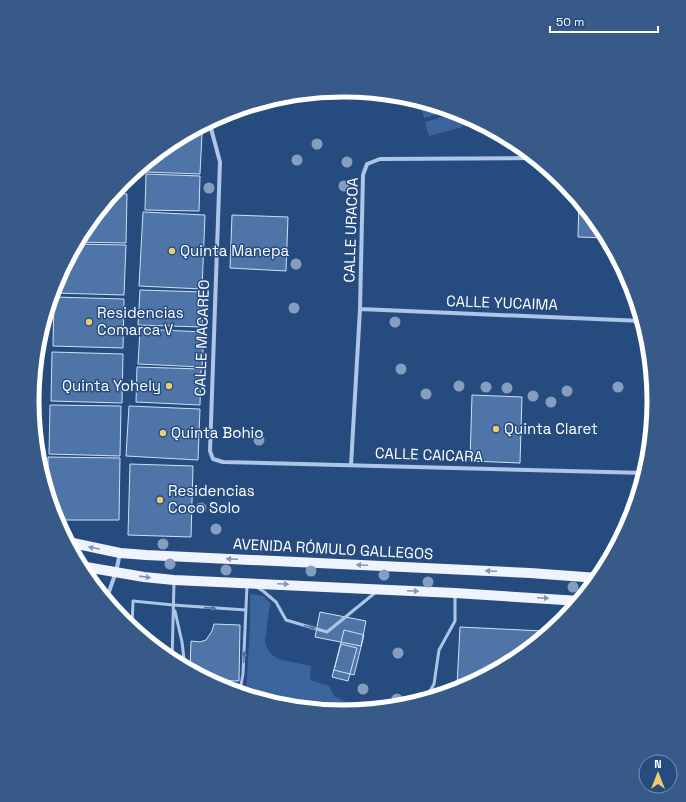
<svg xmlns="http://www.w3.org/2000/svg" width="686" height="802" font-family="'Space Grotesk',sans-serif">
<rect width="100%" height="100%" fill="#264c7f"/>
<path fill="#3b659c" d="M420,101L451,110L424,118Z
M458,112L463,127L429,136L425,122Z
M250,594L263,596L270,603L265,641L267,648L271,654L278,659L311,666L310,680L329,686L334,696L351,704L246,695L250,626Z"/>
<path fill="#4f75a8" stroke="#d0e0f5" d="M186,134H202L200,174L146,172V162L170,142Z
M146,174L200,176L199,211L145,210Z
M127,178L126,190L116,189L123,181Z
M113,193L127,194L126,243L77,242L85,228Z
M579,200L602,228L607,238L578,237Z
M143,212L205,215L202,289L139,286Z
M232,215L288,217L286,271L230,268Z
M76,244L126,245L124,295L54,293V288L56,282Z
M140,290L204,292L202,327L138,325Z
M54,297L124,299L123,348L53,346Z
M140,329L204,332L202,367L138,364Z
M52,352L123,354L122,403L51,401Z
M137,367L201,369L200,405L136,402Z
M472,395L522,397L520,463L470,461Z
M50,405L121,406L120,456L49,454Z
M129,406L200,409L198,460L126,456Z
M48,457L120,458L119,520H56L48,493Z
M130,464L193,466L191,537L128,535Z
M320,612L366,621L361,646L315,637Z
M214,624L240,625L239,681L208,680L190,670L191,641L200,642L206,640L212,631Z
M460,627L543,631L542,638L516,660L465,687L457,686Z
M344,630L364,635L354,675L334,670Z
M341,644L357,648L348,681L332,677Z
M451,686H457L465,687L451,692Z
M268,702L374,709L343,712L282,706Z"/>
<g fill="none" stroke-linecap="round" stroke-linejoin="round">
<path stroke="#adc6e6" stroke-width="3" d="M258,588L263,591L276,602L286,620L327,632L376,592
M175,611L182,642L185,668
M132,628L133,601L173,605L246,610
M172,661L174,582
M231,691L234,690L241,685L243,674L247,585
M425,700L434,684L439,650L455,621V595"/>
<path stroke="#adc6e6" stroke-width="4" d="M209,121L220,162L210,451L213,459L223,462L645,473
M360,309L642,321
M37,454L40,334
M351,465L360,309L363,175L367,164L380,159L535,158
M106,600L116,572L120,553"/>
<path stroke="#eef3fd" stroke-width="10" d="M68,542L120,553L146,555L530,573L598,578
M80,566L144,577L174,580L455,593L580,601"/>
</g>
<g fill="#849dc0">
<circle cx="317" cy="144" r="5.5"/>
<circle cx="297" cy="160" r="5.5"/>
<circle cx="347" cy="162" r="5.5"/>
<circle cx="344" cy="186" r="5.5"/>
<circle cx="209" cy="188" r="5.5"/>
<circle cx="296" cy="264" r="5.5"/>
<circle cx="294" cy="308" r="5.5"/>
<circle cx="395" cy="322" r="5.5"/>
<circle cx="401" cy="369" r="5.5"/>
<circle cx="459" cy="386" r="5.5"/>
<circle cx="486" cy="387" r="5.5"/>
<circle cx="618" cy="387" r="5.5"/>
<circle cx="507" cy="388" r="5.5"/>
<circle cx="567" cy="391" r="5.5"/>
<circle cx="426" cy="394" r="5.5"/>
<circle cx="533" cy="396" r="5.5"/>
<circle cx="551" cy="402" r="5.5"/>
<circle cx="259" cy="440" r="5.5"/>
<circle cx="201" cy="508" r="5.5"/>
<circle cx="216" cy="529" r="5.5"/>
<circle cx="163" cy="544" r="5.5"/>
<circle cx="170" cy="564" r="5.5"/>
<circle cx="226" cy="570" r="5.5"/>
<circle cx="311" cy="571" r="5.5"/>
<circle cx="384" cy="575" r="5.5"/>
<circle cx="428" cy="582" r="5.5"/>
<circle cx="573" cy="587" r="5.5"/>
<circle cx="398" cy="653" r="5.5"/>
<circle cx="363" cy="689" r="5.5"/>
<circle cx="397" cy="699" r="5.5"/>
</g>
<defs><path id="oneway-solid" d="M-6-.8H1V-3.2L6.5 0L1 3.2V.8H-6Z"/></defs>
<g fill="#8097b8">
<use href="#oneway-solid" transform="translate(94 548) rotate(-170)"/>
<use href="#oneway-solid" transform="translate(232 559) rotate(-177)"/>
<use href="#oneway-solid" transform="translate(362 565) rotate(-177)"/>
<use href="#oneway-solid" transform="translate(491 571) rotate(-177)"/>
<use href="#oneway-solid" transform="translate(145 577) rotate(8)"/>
<use href="#oneway-solid" transform="translate(283 584) rotate(3)"/>
<use href="#oneway-solid" transform="translate(413 591) rotate(3)"/>
<use href="#oneway-solid" transform="translate(543 598) rotate(3)"/>
</g>
<g fill="#5577a3">
<use href="#oneway-solid" transform="translate(210 608) rotate(4)"/>
<use href="#oneway-solid" transform="translate(310 627) rotate(15)"/>
<use href="#oneway-solid" transform="translate(244 657) rotate(-87)"/>
</g>
<g fill="#eecc72" stroke="#264c7f" stroke-width="1.5">
<circle cx="172" cy="251" r="4"/>
<circle cx="89" cy="322" r="4"/>
<circle cx="169" cy="386" r="4"/>
<circle cx="496" cy="429" r="4"/>
<circle cx="163" cy="433" r="4"/>
<circle cx="160" cy="500" r="4"/>
</g>
<g text-anchor="middle" stroke-width="3" stroke-linejoin="round" paint-order="stroke">
<g font-size="15" fill="#fff" stroke="#264c7f">
<text transform="translate(351 230) rotate(-88)" y="5">CALLE URACOA</text>
<text transform="translate(502 303) rotate(2)" y="5">CALLE YUCAIMA</text>
<text transform="translate(202 338) rotate(-88)" y="5">CALLE MACAREO</text>
<text transform="translate(429 455) rotate(2)" y="5">CALLE CAICARA</text>
<text transform="translate(333 549) rotate(3)" y="5">AVENIDA RÓMULO GALLEGOS</text>
</g>
<g font-size="15" fill="#fff" stroke="#264c7f" text-anchor="start">
<text x="180" y="256">Quinta Manepa</text>
<text x="97" y="318">Residencias<tspan x="97" dy="17">Comarca V</tspan></text>
<text x="161" y="391" text-anchor="end">Quinta Yohely</text>
<text x="504" y="434">Quinta Claret</text>
<text x="171" y="438">Quinta Bohio</text>
<text x="168" y="496">Residencias<tspan x="168" dy="17">Coco Solo</tspan></text>
</g>
</g>
<path d="M0 0H686V802H0ZM39 401a304 304 0 1 1 608 0a304 304 0 1 1-608 0Z" fill="#375a89" fill-rule="evenodd"/>
<path fill="none" stroke="#fff" stroke-width="5" d="M39 401a304 304 0 1 1 608 0a304 304 0 1 1-608 0Z"/>
<g transform="translate(658 774)"><circle r="19" fill="#264c7f" stroke="#7d94b2"/>
<path d="M0-3L7 15L0 10L-7 15Z" fill="#eecc72"/>
<text y="-6" font-size="11" font-weight="bold" text-anchor="middle" fill="#ffffff">N</text>
</g>
<path d="M550 26v6h108v-6" fill="none" stroke="#ffffff" stroke-width="2"/>
<text x="556" y="26" font-size="12" fill="#ffffff" stroke="#264c7f" stroke-width="3" paint-order="stroke">50 m</text>
</svg>
